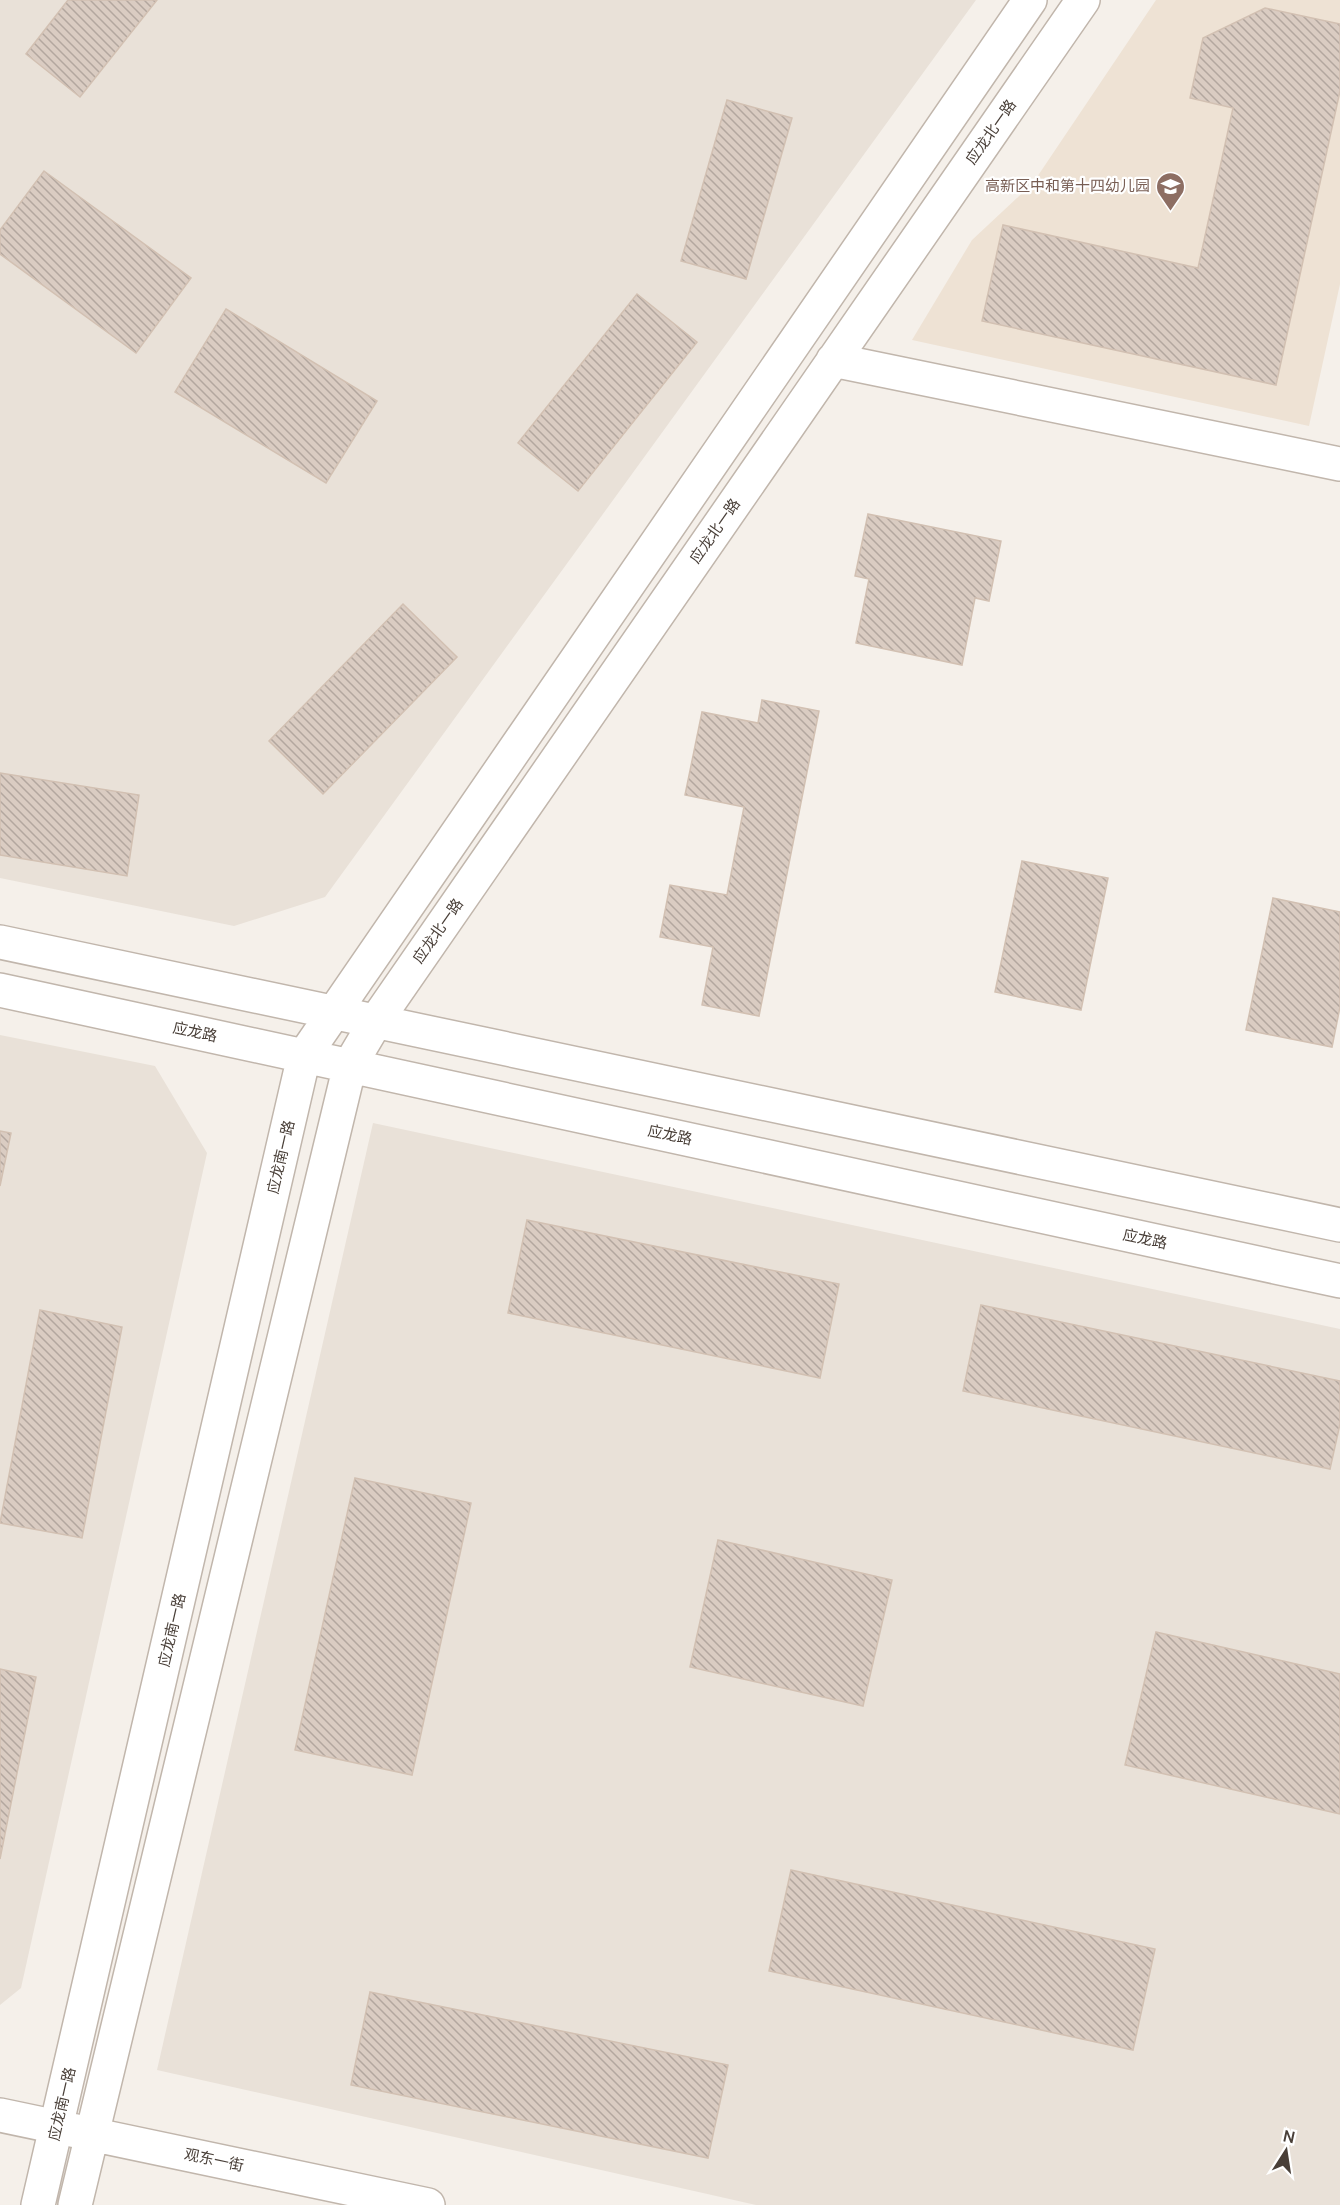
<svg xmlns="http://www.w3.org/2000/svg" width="1340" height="2205" font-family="Manrope,'Noto Sans SC',sans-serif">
<defs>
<pattern id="building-back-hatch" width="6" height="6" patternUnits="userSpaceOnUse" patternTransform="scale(1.5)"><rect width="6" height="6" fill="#daccc2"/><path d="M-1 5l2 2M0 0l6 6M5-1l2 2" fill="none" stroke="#b3a79f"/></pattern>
</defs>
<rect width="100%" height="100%" fill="#f5f0ea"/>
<path fill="#e9e1d8" d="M0,0H976L325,897L234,926L0,878Z
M0,1035L155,1066L207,1153L21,1988L0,2005Z
M373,1123L1340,1329V2205H756L157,2070Z"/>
<path fill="#eee2d4" d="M1156,0H1340V284L1309,426L912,340L972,240L1033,183Z"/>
<path fill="url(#building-back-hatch)" stroke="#d2c0b2" stroke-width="1.5" d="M68,0H157L80,97L26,54Z
M1265,8L1340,24V91L1276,385L982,321L1003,225L1198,268L1233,108L1190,98L1203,38Z
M727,100L792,118L746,279L681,261Z
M44,171L191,278L136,353L0,254V230Z
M637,294L697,342L578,491L518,443Z
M226,309L377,401L326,483L175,392Z
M868,514L1001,541L989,601L975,598L962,665L856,643L869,579L855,576Z
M403,604L457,657L323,794L269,741Z
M762,700L819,711L759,1016L702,1005L713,947L660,937L670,885L727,895L744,807L685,795L702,712L758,723Z
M0,773L139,795L127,876L0,855Z
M1022,861L1108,878L1081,1010L995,992Z
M1273,898L1340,912V1007L1332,1047L1246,1030Z
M0,1131L11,1133L0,1186Z
M527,1220L839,1284L820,1378L508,1313Z
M981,1305L1340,1381V1424L1330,1469L963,1391Z
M40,1310L122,1327L82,1538L0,1523Z
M355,1478L471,1503L412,1775L295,1750Z
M718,1540L892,1580L863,1706L690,1667Z
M1156,1632L1340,1674V1814L1125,1765Z
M0,1669L36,1677L0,1859Z
M791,1870L1155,1949L1133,2050L769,1971Z
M370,1992L728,2065L708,2158L351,2085Z"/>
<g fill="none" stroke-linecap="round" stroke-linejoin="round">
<defs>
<path id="minor" d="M833,360L1340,464
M0,942L1340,1225
M0,990L1340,1281
M0,2115L428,2205
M38,2205L304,1056L1030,0
M75,2205L350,1065L376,1021L1083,0"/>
</defs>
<use href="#minor" stroke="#c1b6ac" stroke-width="36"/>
<use href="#minor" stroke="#fff" stroke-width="33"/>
</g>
<defs>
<symbol id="school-pin" viewBox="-11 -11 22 30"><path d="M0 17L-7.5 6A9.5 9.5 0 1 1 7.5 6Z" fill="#8d6e63" stroke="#fff"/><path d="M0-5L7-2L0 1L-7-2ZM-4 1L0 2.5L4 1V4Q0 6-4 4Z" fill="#fff"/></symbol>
</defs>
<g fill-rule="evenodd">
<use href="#school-pin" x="1154" y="170" width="33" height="45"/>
</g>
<g text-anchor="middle" stroke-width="4.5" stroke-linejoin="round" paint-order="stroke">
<g font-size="15" fill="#493f38" stroke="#fff">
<text transform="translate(991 132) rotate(-55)" y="5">应龙北一路</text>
<text transform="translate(715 531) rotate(-55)" y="5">应龙北一路</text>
<text transform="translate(438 931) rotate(-55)" y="5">应龙北一路</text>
<text transform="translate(195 1032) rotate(12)" y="5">应龙路</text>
<text transform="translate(670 1135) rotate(12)" y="5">应龙路</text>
<text transform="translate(281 1157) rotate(-77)" y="5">应龙南一路</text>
<text transform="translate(1145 1239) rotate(12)" y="5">应龙路</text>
<text transform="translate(172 1630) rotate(-77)" y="5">应龙南一路</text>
<text transform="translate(62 2104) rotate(-77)" y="5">应龙南一路</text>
<text transform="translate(214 2160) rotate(12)" y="5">观东一街</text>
</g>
<g font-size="15" fill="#785e54" stroke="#fff" text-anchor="end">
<text x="1150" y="191">高新区中和第十四幼儿园</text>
</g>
</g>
<g transform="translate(1286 2151) rotate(12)" stroke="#ffffff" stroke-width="4.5" paint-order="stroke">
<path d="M0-4.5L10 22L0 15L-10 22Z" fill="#493f38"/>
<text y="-9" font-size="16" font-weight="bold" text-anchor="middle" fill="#493f38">N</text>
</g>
</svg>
